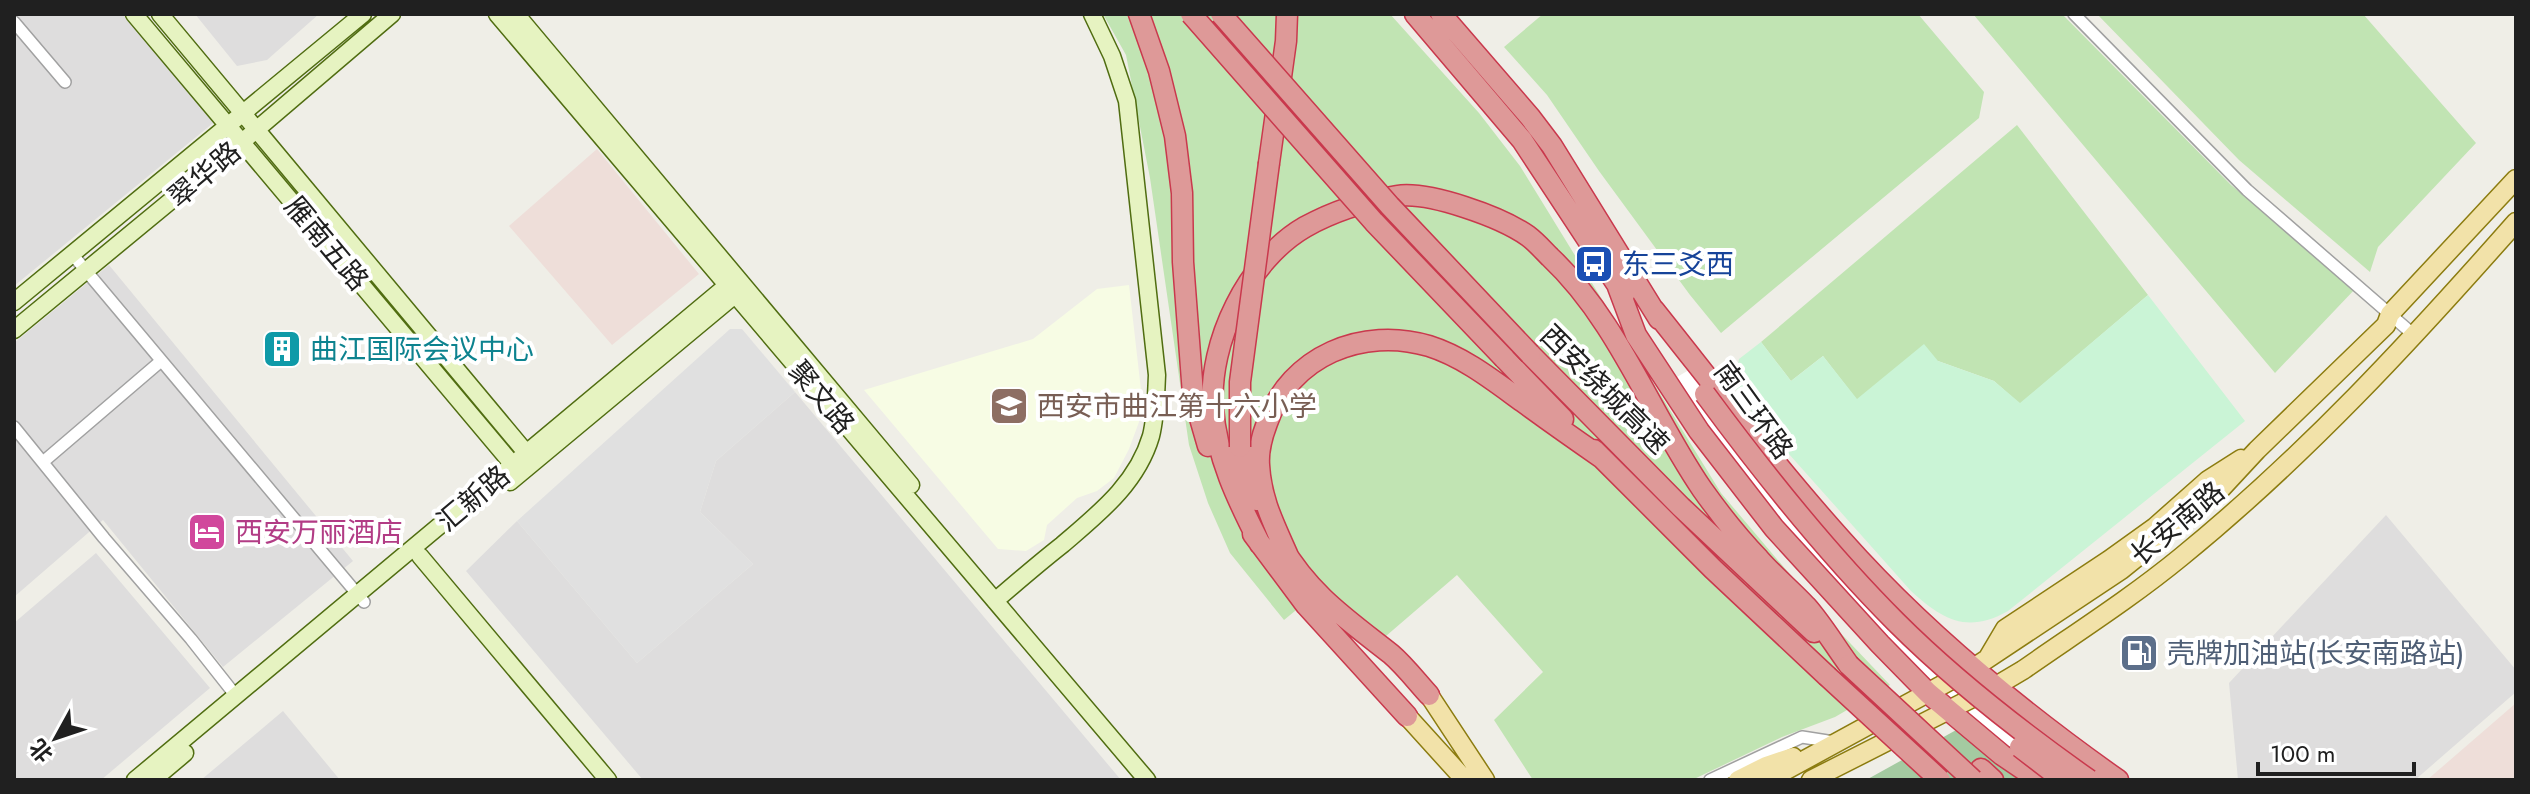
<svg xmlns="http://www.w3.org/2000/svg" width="2530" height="794" font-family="Jost,'Noto Sans SC',sans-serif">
<rect width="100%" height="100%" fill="#efeee7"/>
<path fill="#dedddd" d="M14,14H122L218,119L14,286Z
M195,14H319L267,60L237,66Z
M109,265L353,561L223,667L103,520L14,597V343Z
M795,392L1121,780H643L466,571L517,521L637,663L753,564L700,512L716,461Z
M2386,515L2516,670V692L2415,780H2238L2229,683Z
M96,553L210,688L101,780H14V623Z
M283,711L340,780H201Z"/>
<path fill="#eeded9" d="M597,149L699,274L612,345L509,226Z
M2516,703V780H2427Z"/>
<path fill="#f7fce4" d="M1129,285L1141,390L1139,422L1129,449L1114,478L1097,491L1077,498L1047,525L1044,540L1026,551L998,549L864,390L1033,339L1097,289Z"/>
<path fill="#c1e4b3" d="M1103,14H1390L1479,113L1520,166L1721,493L1831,623L1890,685L1835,717L1782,737L1692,780H1533L1494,720L1543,672L1457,575L1386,636L1346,610L1323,588L1284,620L1230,553L1208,503L1189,445L1150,178L1126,55Z
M1543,14H1918L1984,92L1979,118L1721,333L1690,295L1599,171L1547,95L1504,47Z
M1973,14H2062L2231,185L2356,288L2275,373Z
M2097,14H2363L2476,143L2378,247L2370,272L2239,160Z
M2017,125L2148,295L2020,404L1994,381L1938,361L1857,400L1823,356L1791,381L1761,342Z"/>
<path fill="#a4caa1" d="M1958,729L1995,762L2019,780H1866Z"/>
<path fill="#caf4d6" d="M2148,295L2245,421L2008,611C1967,634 1943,620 1911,591L1756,417L1734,386L1739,359L1761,342L1791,381L1823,356L1857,399L1924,344L1938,361L1994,381L2020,403Z"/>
<path fill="#e0e0e0" d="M730,329H742L795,392L716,461L700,512L753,564L637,663L517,521Z"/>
<path fill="#fff" d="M1694,367L1849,561L2105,780H2055L1989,731L1910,664L1775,517L1672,380Z"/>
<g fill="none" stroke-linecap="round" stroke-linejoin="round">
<defs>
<path id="street" d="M2074,14L2247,190L2415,336
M14,22L65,82
M72,254L364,602
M14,427L104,538L191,639L236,696
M43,462L161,361
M1710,780L1802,737L1834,742"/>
<path id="secondary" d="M134,14L519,472
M160,14L533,461
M497,14L1147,780
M516,14L911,485
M14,302L363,14
M14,330L242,142L392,14
M510,482L742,289
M420,556L608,780
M995,601C1017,582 1039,563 1062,545C1098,514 1137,484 1151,436C1156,416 1156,395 1157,375L1127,101L1112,56L1092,14
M135,780L736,278
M153,780L185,753"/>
<path id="primary" d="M1989,656L2005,629L2109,560L2155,527L2208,480L2241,459
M1429,695L1485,780
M1407,716L1465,780
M1738,780L1766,766L1793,757
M1768,780L1975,667L2121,570L2218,492L2257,450L2386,325L2390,314L2516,179
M1811,780L1996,686L2023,670C2076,633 2131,598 2181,557C2305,456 2411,341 2516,222"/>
<path id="highway" d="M1139,14L1159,71L1175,136L1182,193L1183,262L1193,394L1208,446
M1415,14L1522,140L1624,295
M1441,14L1530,117L1552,146L1659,319
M1269,163L1286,41L1287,14
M1618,287L1636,335L1699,431L1774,528L1880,644L1928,693L2002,755L2039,780
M1654,310C1721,394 1786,480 1859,559C1936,642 2026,715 2118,780
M1530,354L1681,507L1814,632
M1504,358L1563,419
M1240,447L1249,487L1256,500
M1594,450L1713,569L1827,676
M1253,534L1306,605L1407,716
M1260,544C1238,501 1216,456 1213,408C1208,342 1248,260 1305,227C1332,212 1366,201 1397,196C1429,191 1501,217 1528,236C1536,242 1543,250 1550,257C1618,321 1650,413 1702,489C1719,513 1739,538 1759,559C1774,576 1791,590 1806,606C1822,624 1835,646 1849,665
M1281,545C1310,595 1348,620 1391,654C1405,666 1417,682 1429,695
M1288,556C1274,524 1261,500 1259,465C1258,451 1262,436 1267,423C1290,356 1363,326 1429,346C1464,357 1494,381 1523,402C1549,421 1576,440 1602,458
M1981,769L1993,780"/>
</defs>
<use href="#street" stroke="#a1a1a1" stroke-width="14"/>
<use href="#secondary" stroke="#506d11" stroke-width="19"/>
<use href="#primary" stroke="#8c7c10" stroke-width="21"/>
<use href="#highway" stroke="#c9394d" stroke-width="23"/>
<use href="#street" stroke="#fff" stroke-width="11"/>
<use href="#secondary" stroke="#e6f3c1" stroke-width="16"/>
<use href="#primary" stroke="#f2e2a9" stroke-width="18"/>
<use href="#highway" stroke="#de9998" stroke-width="20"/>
<defs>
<path id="highway-bridge" d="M1191,14L1374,222L1504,358
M1221,14L1390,206L1530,354
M1705,394C1764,474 1826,552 1896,622C1955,681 2021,732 2089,780
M1240,447V382L1269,163
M1849,665L1973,780
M1827,676L1940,780
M2020,747L2063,780"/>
</defs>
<use href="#highway-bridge" stroke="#c9394d" stroke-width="23" stroke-linecap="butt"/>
<use href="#highway-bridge" stroke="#de9998" stroke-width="20"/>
</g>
<defs>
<symbol id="bus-square" viewBox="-11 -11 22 22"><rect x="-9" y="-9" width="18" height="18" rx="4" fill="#1a4fb4" stroke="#fff"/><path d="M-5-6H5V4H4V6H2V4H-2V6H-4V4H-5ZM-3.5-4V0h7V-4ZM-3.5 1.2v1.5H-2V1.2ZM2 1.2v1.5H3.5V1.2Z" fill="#fff"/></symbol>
<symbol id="building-square" viewBox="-11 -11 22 22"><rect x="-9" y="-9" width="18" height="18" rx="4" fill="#0f9aa8" stroke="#fff"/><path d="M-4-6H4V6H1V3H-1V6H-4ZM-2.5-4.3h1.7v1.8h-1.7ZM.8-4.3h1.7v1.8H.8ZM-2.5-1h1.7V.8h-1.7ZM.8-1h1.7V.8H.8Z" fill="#fff"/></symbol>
<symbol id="school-square" viewBox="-11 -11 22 22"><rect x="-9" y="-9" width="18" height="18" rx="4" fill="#8d6e63" stroke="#fff"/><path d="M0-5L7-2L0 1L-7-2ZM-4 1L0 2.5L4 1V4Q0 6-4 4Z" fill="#fff"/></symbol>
<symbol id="hotel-square" viewBox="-11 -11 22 22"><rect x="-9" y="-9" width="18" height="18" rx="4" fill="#d1479c" stroke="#fff"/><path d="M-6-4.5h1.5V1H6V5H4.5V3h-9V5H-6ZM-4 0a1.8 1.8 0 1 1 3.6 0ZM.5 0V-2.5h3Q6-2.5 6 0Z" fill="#fff"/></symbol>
<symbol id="fuel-square" viewBox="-11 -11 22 22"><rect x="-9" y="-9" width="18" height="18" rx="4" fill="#5c6f8a" stroke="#fff"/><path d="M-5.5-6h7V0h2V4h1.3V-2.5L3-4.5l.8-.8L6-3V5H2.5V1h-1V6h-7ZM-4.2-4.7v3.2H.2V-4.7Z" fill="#fff"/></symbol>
</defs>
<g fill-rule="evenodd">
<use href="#bus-square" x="1572" y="242" width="44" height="44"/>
<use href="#building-square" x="260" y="327" width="44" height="44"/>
<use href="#school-square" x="987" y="384" width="44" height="44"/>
<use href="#hotel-square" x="185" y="510" width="44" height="44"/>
<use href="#fuel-square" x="2117" y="631" width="44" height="44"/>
</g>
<g text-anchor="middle" stroke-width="8" stroke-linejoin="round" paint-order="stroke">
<g font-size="28" fill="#202020" stroke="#fff">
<text transform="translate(204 174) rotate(-40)" y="10">翠华路</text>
<text transform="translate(327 243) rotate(50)" y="10">雁南五路</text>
<text transform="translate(1605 389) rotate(45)" y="10">西安绕城高速</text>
<text transform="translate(822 397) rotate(50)" y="10">聚文路</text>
<text transform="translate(1754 410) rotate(54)" y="10">南三环路</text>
<text transform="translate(473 498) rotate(-40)" y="10">汇新路</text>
<text transform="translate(2177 523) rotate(-40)" y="10">长安南路</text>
</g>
<g font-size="28" fill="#164399" stroke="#fff" text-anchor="start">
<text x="1622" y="274">东三爻西</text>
</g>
<g font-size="28" fill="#0d838f" stroke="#fff" text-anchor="start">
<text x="310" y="359">曲江国际会议中心</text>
</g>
<g font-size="28" fill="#785e54" stroke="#fff" text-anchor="start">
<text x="1037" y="416">西安市曲江第十六小学</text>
</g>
<g font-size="28" fill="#b23c85" stroke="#fff" text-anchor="start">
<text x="235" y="542">西安万丽酒店</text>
</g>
<g font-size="28" fill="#4e5e75" stroke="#fff" text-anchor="start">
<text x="2167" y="663">壳牌加油站(长安南路站)</text>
</g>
</g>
<rect width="2530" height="794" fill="none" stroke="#202020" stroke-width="32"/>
<g transform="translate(56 738) rotate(230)" stroke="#ffffff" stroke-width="6" paint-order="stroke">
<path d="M0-6L14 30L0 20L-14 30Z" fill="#202020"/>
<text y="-12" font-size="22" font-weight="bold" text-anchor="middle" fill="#202020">北</text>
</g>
<path d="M2258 762v12h156v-12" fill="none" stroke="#202020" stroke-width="4"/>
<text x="2270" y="762" font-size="24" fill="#202020" stroke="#ffffff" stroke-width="6" paint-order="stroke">100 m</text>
</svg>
